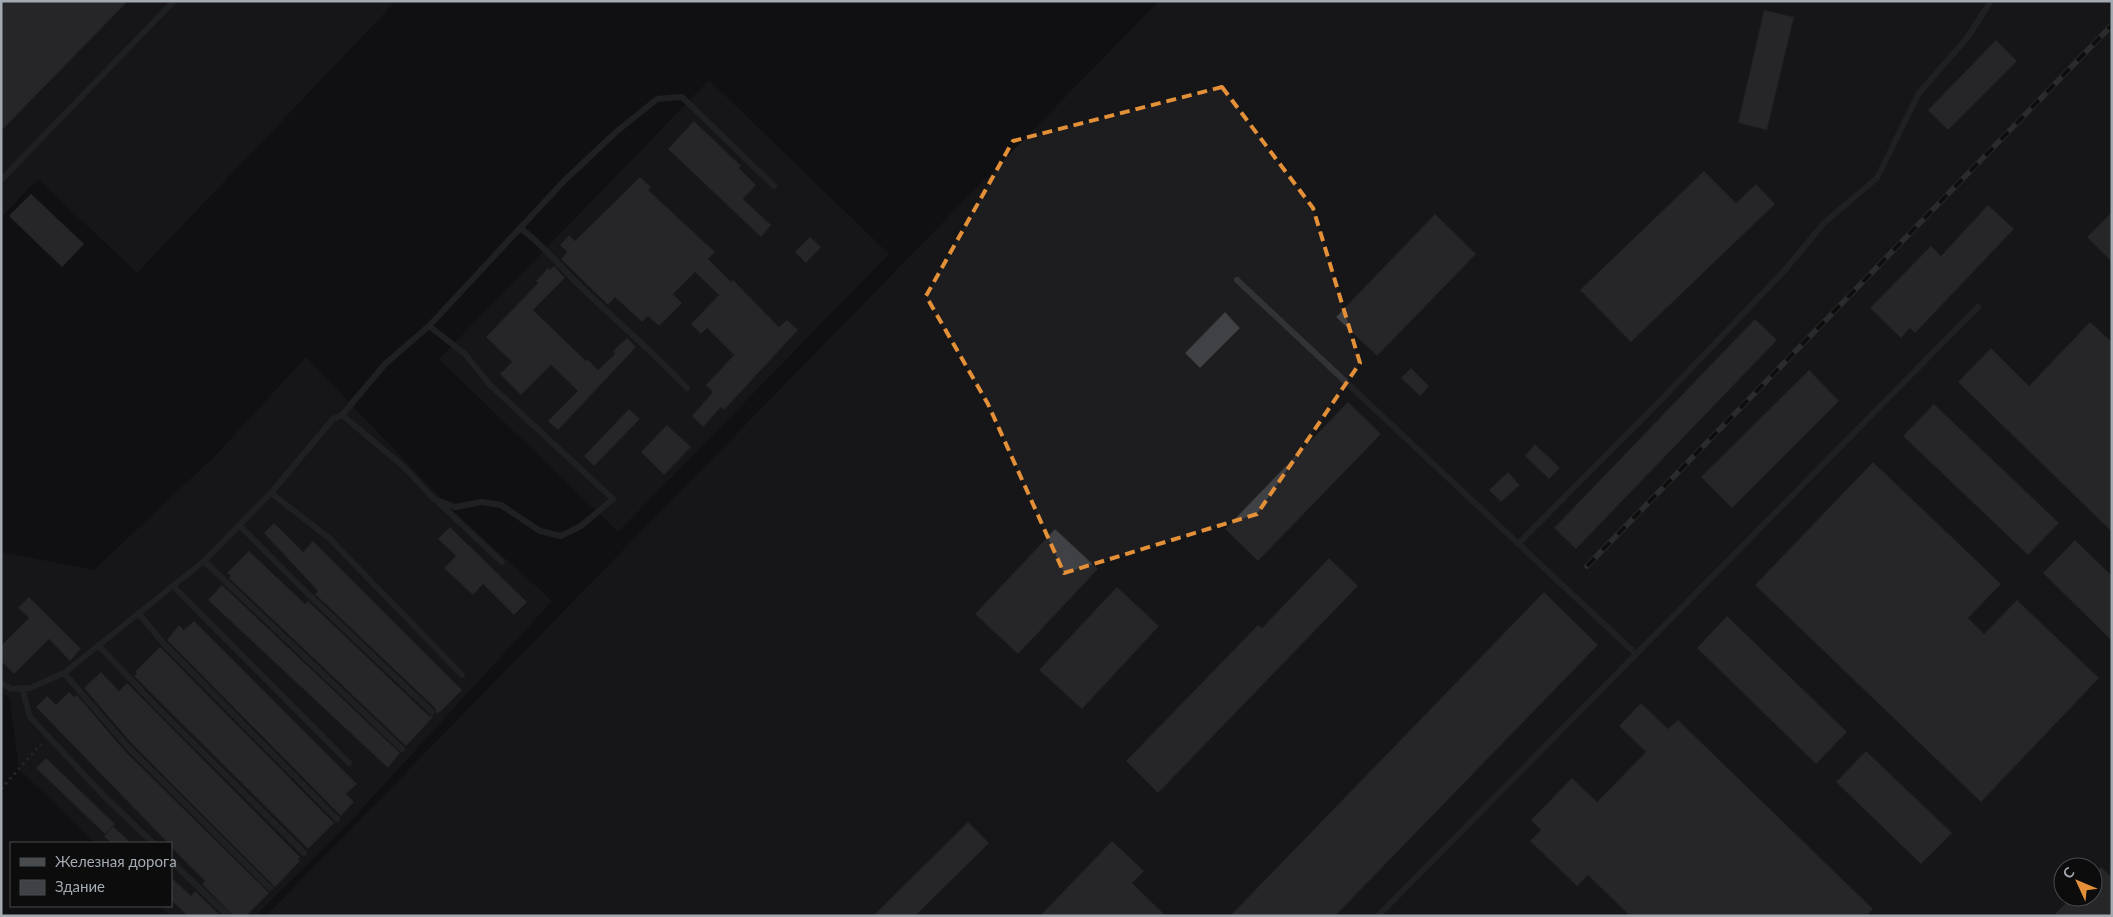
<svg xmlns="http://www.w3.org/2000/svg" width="2113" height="917" font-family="Lato,sans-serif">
<rect width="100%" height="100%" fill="#111112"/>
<path fill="#1d1d1f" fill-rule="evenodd" d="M1,1H396L137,273L38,179L1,217Z
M1159,1H2112V916H266ZM2063,867H2093V897H2063Z
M709,80L889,254L618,532L439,359Z
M306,357L449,507L552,601L346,826L255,916H170L160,906H171V843H95L19,769L10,699L1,691V552L94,570L217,454Z"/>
<path fill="#404145" stroke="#2b2b2e" d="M1,1H128L1,131Z
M1764,10L1794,17L1767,130L1738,123Z
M1996,40L2017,61L1948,130L1928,110Z
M694,121L741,166L739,168L756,185L743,199L771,225L761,237L668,149Z
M1704,171L1736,203L1756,184L1775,204L1631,342L1580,290Z
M640,177L651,187L648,190L715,252L708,259L731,282L733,280L779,327L787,320L798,330L724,410L721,407L703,427L692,416L713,392L706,385L734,355L707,328L701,334L691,324L719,295L695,272L673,294L682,303L659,326L648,316L642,322L615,297L608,305L561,259L567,252L560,245L569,235L575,241Z
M31,194L84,244L62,267L9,216Z
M1988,205L2014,229L1915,333L1910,328L1901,338L1870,308L1931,246L1941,256Z
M2112,212V262L2087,237Z
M1435,214L1476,254L1377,356L1336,317Z
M810,237L821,247L806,263L795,252Z
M554,266L565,278L533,310L586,361L587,359L598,370L615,354L613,351L627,338L636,347L558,430L548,421L578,391L551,365L521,395L500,374L512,362L486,337L538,283L536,281L548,268L550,270Z
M1225,312L1240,328L1200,368L1185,353Z
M1755,319L1777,340L1576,549L1554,528Z
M2090,322L2112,342V532L1958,382L1991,348L2029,386Z
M1411,368L1429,386L1420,396L1401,378Z
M1809,370L1839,401L1732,508L1701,477Z
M1348,402L1381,434L1258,561L1225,529Z
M1934,404L2059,523L2028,555L1903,436Z
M629,409L640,419L594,466L584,456Z
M667,425L691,447L664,475L641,452Z
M1535,444L1560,468L1549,479L1525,456Z
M1873,462L2001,584L1968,618L1984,634L2017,600L2099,678L1981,802L1755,585Z
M1508,472L1520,485L1501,502L1489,490Z
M274,523L303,552L313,541L462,690L442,710L437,714L435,708L315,594L318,591L264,533Z
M450,527L527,602L514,615L483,584L473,595L444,568L456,556L438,539Z
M1055,529L1098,569L1018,654L975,614Z
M2075,540L2112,576V641L2043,573Z
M249,551L305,604L308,601L429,716H434L406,746L229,578L231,576L227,573Z
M1329,558L1358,586L1158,793L1126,761L1258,625L1262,628Z
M222,585L400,753L388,768L208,600Z
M1117,587L1159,626L1082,709L1039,670Z
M1544,592L1598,645L1335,916H1230Z
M29,597L81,649L70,661L49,639L14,674L1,661V646L29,618L18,608Z
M1727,616L1847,732L1816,764L1697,648Z
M194,621L357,784L346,794L354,802L341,816L167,640L179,625L184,630Z
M160,647L334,823L308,849L134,676L137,674L135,672Z
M101,672L119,691L127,683L300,857L298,859L300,861L275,887L132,744L84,688Z
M69,692L74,697L77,695L124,750L269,893L246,916H233L202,884L205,881L171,847V843H168L36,707L47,696L56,705Z
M1641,703L1668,729L1678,720L1873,909L1866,916H1630L1588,875L1577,886L1530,841L1541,830L1531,820L1572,778L1597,802L1646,752L1619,726Z
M1866,751L1952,833L1921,864L1836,782Z
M46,758L115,824L105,834L36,768Z
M968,822L989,843L915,916H873Z
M113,826L131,843H111L104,836Z
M1112,841L1144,871L1132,883L1166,916H1040Z
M2101,867L2112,877V916H2053L2072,897H2093V875Z
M171,877L191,896L195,891L221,916H188L171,900Z"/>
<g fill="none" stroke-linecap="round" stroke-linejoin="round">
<path stroke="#383a3d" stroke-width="3" stroke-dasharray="2.5 4" stroke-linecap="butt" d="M1,789L41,744"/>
<path stroke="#323337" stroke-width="6" d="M1,180L174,1
M520,228C543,244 558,265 578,284C615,320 651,350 687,388
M1237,280L1636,654
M342,415L404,467L434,499L455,507L482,502L501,505L540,531L561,536L581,526L613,499L489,384L465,354L429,326
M271,493L329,538L462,675
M439,503L502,562
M239,525L308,594L432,712
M1518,544L1660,401L1784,271L1824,223L1877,178L1919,93L1967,38L1991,1
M204,561L402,749
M173,586L349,763
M139,614L165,645L337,819
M99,646L158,708L304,853
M64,673L128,747L270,888
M1,683L11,689L30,688L64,673L204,561L271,493L333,419L342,415L385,364L429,326L564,181L616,132L657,99L682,97L774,186
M22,688L30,717L104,796L153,843
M171,861L228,916
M1378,916L1978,307"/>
<defs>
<path id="rail" d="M1587,566L2112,25"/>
</defs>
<use href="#rail" stroke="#494c4f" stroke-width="5.5"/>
<use href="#rail" stroke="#0c0c0d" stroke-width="4" stroke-dasharray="11" stroke-linecap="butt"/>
</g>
<path d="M0 0H2113V917H0ZM1222,87L1313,208L1360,363L1257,514L1064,573L988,404L926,296L1013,141Z" fill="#111112" fill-opacity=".55" fill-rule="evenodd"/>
<path fill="none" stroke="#e39038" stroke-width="4" stroke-dasharray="10 6" stroke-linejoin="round" d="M1222,87L1313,208L1360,363L1257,514L1064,573L988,404L926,296L1013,141Z"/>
<rect width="2113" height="917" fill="none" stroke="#a3aab2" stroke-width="5"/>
<rect x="10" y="842" width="162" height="65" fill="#0c0c0d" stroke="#484b4f"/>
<rect x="20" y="858" width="25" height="8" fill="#494c4f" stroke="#484b4f"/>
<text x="55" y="867" font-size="15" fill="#a3aab2">Железная дорога</text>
<rect x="20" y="880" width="25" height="15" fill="#404145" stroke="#484b4f"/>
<text x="55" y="892" font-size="15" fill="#a3aab2">Здание</text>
<g transform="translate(2078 882) rotate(314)"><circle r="24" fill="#0c0c0d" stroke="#484b4f"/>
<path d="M0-4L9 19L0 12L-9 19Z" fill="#e39038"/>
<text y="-8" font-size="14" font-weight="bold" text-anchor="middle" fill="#a3aab2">С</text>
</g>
</svg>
